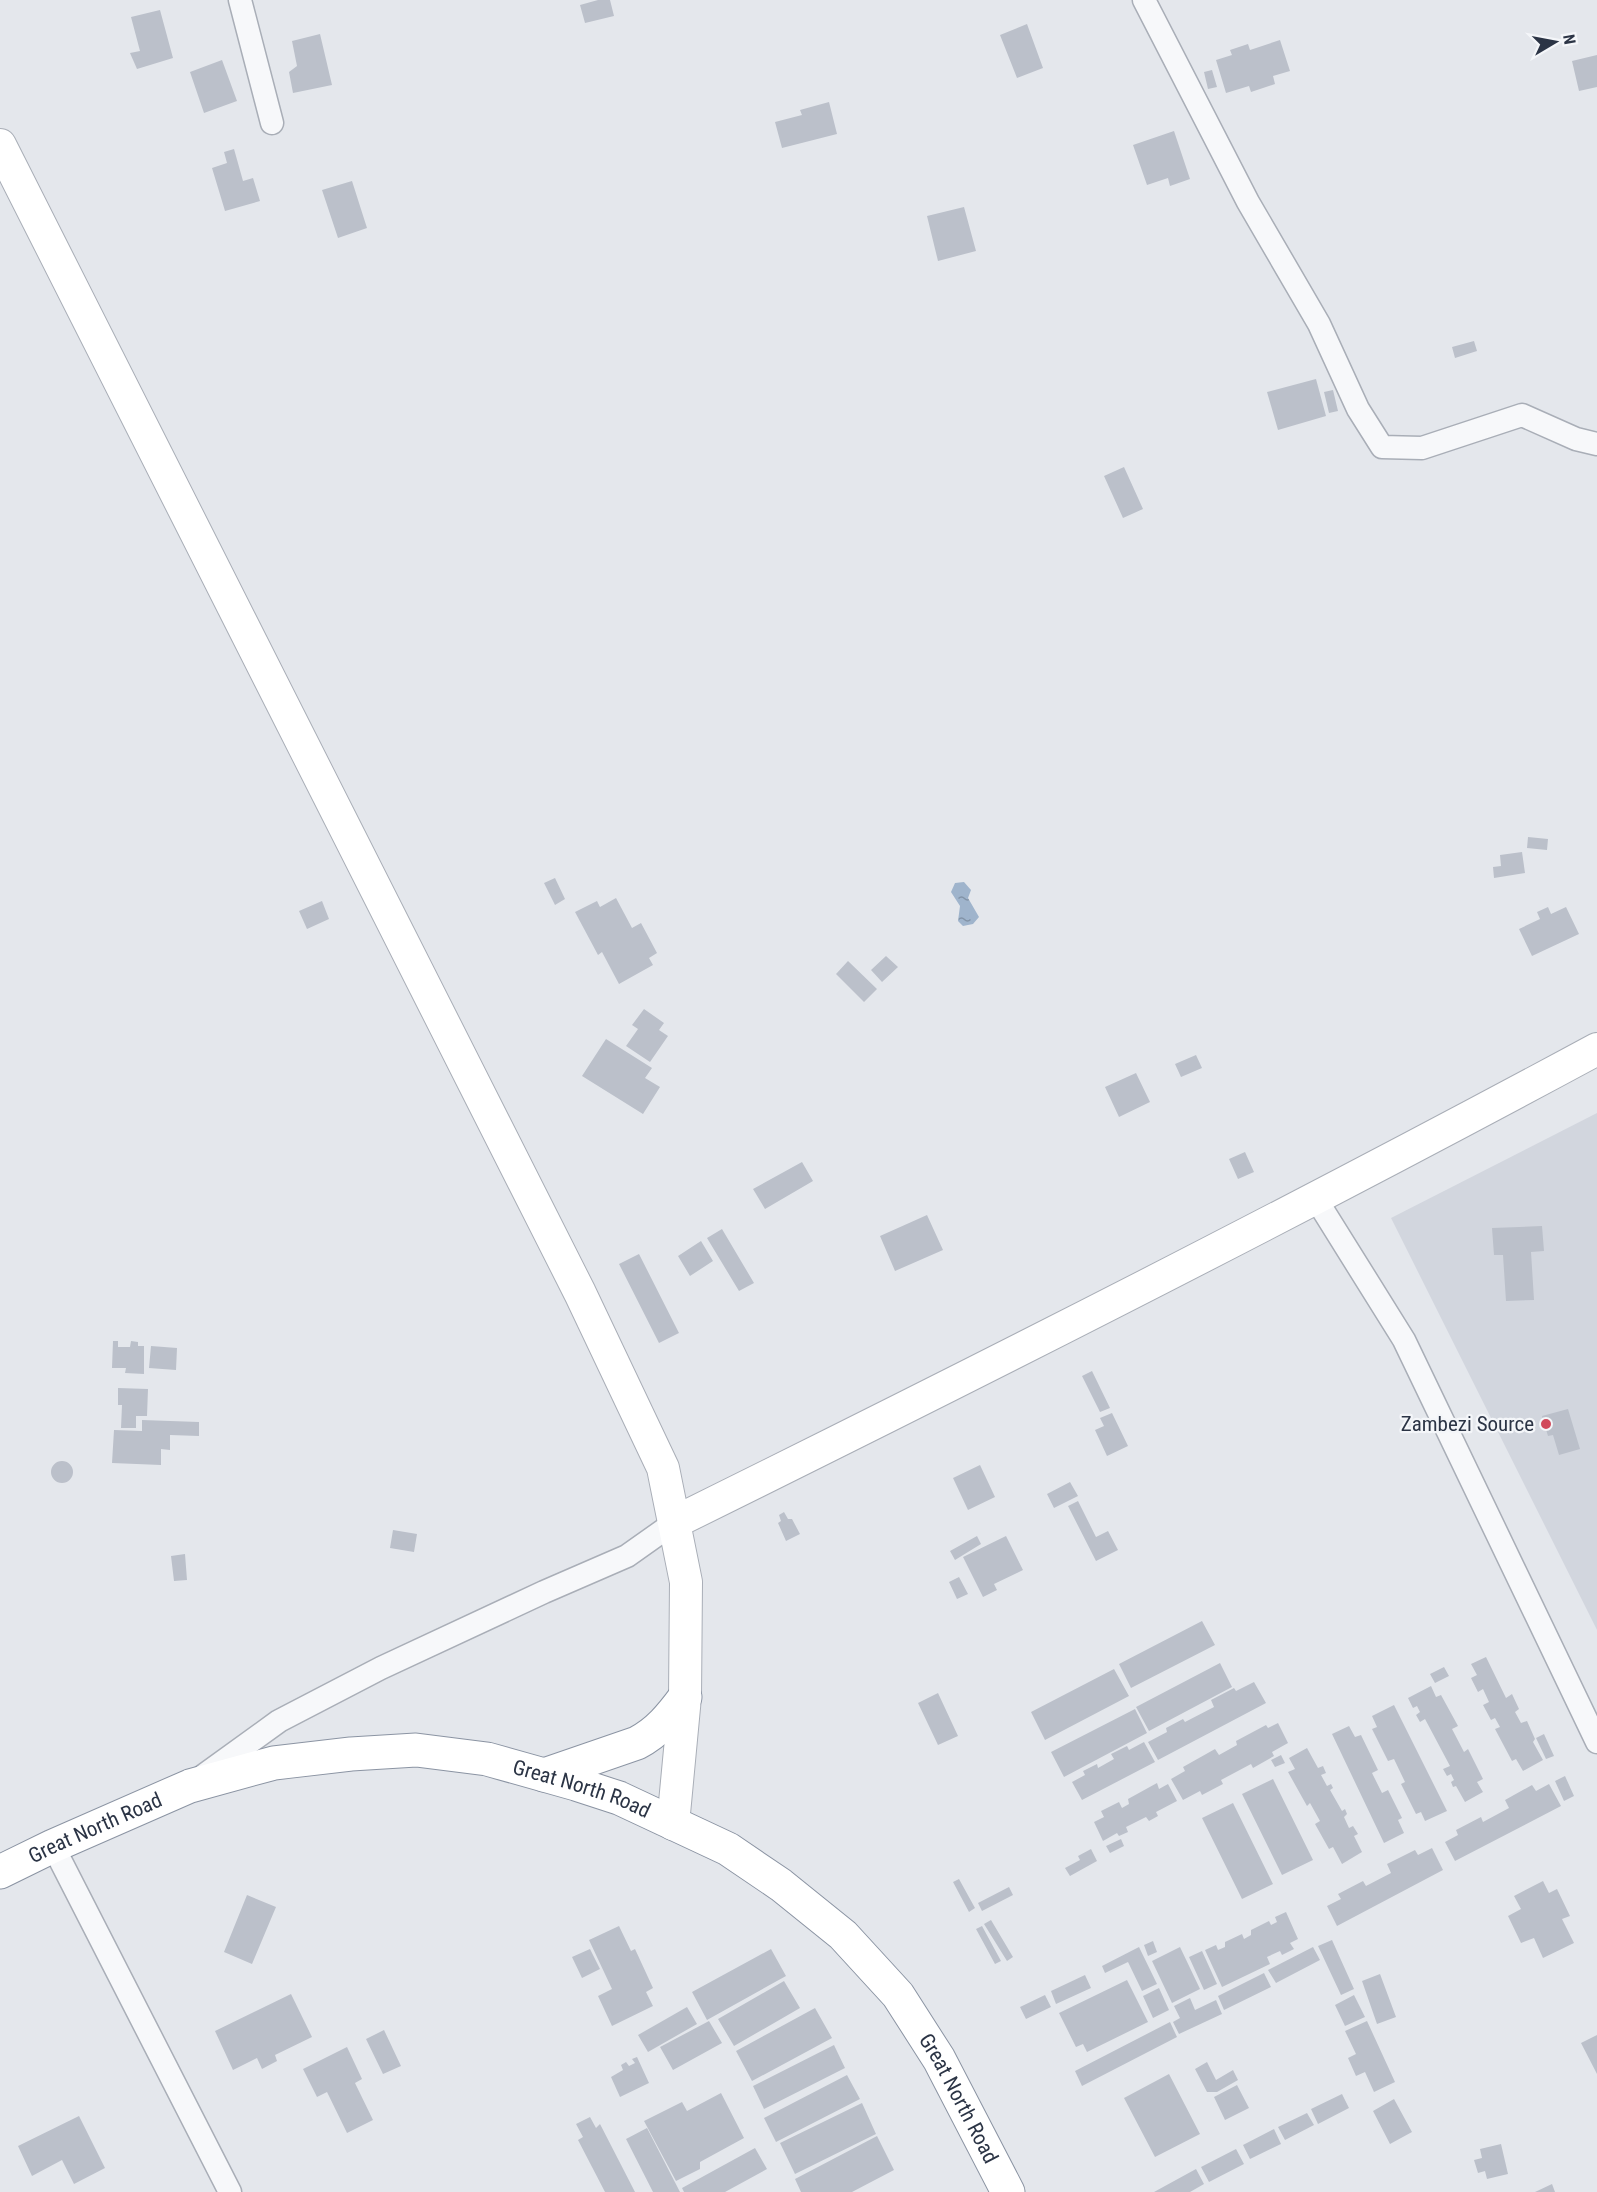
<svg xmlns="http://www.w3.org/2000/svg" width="1597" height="2192" font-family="'Roboto Condensed',sans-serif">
<defs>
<pattern id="water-ripples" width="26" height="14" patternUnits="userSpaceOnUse" patternTransform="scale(1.5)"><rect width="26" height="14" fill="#9fb4cc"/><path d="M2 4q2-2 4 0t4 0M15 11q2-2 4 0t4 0" fill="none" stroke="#8293a7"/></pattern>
</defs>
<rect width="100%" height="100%" fill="#e4e7ec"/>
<path fill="#d2d6de" d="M1597,1113V1630L1391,1218Z"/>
<path fill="url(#water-ripples)" d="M964,882L971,890L968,898L979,917L973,924L963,926L958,921L960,906L951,892L955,883Z"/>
<path fill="#bbc0ca" d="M598,0H610L614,16L585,23L580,5Z
M160,10L173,58L137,69L130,53L140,51L131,17Z
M1027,24L1043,68L1017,78L1000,35Z
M320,34L332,85L293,93L289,72L297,66L292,41Z
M1280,40L1290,71L1273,76L1275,84L1251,92L1249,86L1226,93L1216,60L1232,55L1230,50L1248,44L1250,50Z
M1597,55V87L1579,91L1572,61Z
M222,60L237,101L204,113L190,72Z
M1212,70L1217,87L1208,89L1204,72Z
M829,102L837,134L782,148L775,122L802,115L800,110Z
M1174,131L1190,179L1170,186L1168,178L1147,185L1133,145Z
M234,149L243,181L253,178L260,201L225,211L212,168L227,163L224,152Z
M352,181L367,228L338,238L322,190Z
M964,207L976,251L938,261L927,216Z
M1474,341L1477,351L1455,358L1452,347Z
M1316,379L1326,416L1278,430L1267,392Z
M1333,390L1338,411L1329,413L1324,392Z
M1124,467L1143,509L1123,518L1104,476Z
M1528,837L1548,839L1547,850L1527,848Z
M1522,852L1525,873L1494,878L1493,867L1501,866L1500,855Z
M555,878L565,899L555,905L544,883Z
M616,898L632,928L641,923L657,953L649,958L653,965L619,984L602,952L598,955L575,912L597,901L600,907Z
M322,901L329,919L307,929L299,911Z
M1548,907L1551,914L1566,907L1579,934L1532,956L1519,929L1540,919L1537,912Z
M886,956L898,967L882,982L871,970Z
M848,961L877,989L864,1002L836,974Z
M644,1009L664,1023L659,1030L668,1036L650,1062L626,1046L638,1029L632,1025Z
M606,1039L652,1068L645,1078L660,1087L643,1114L582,1076Z
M1196,1055L1202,1068L1181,1077L1175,1064Z
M1136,1073L1150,1102L1119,1117L1105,1087Z
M1245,1152L1254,1172L1238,1179L1229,1159Z
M802,1162L813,1181L765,1209L753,1189Z
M927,1215L943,1250L895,1271L880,1236Z
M1542,1226L1544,1251L1531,1252L1534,1300L1506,1301L1503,1255H1494L1492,1228Z
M722,1229L754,1283L739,1291L707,1238Z
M701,1241L713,1261L690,1276L678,1256Z
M639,1254L679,1333L659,1343L619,1264Z
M113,1341H118V1347H130L131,1341L138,1342V1346H144V1374L125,1373L126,1368H112Z
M151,1346L177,1348L176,1370L149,1368Z
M1092,1371L1110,1408L1100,1412L1082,1376Z
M118,1388L148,1389L147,1416H136V1428H121L122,1405H118Z
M1568,1409L1580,1449L1559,1455L1553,1435L1548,1436L1542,1416Z
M1112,1413L1128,1446L1107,1456L1095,1430L1104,1426L1100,1418Z
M142,1420L199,1422V1436L170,1435V1450L161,1449V1465L112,1463L114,1430L142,1431Z
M51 1472a11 11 0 1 1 22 0a11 11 0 1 1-22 0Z
M980,1465L995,1497L968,1510L953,1478Z
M1070,1482L1078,1496L1054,1508L1047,1494Z
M1078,1501L1096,1537L1108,1531L1118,1550L1096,1561L1068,1506Z
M784,1512L788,1519H792L800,1534L786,1541L778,1523L781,1521L779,1515Z
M393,1530L417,1534L414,1552L390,1548Z
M977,1536L981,1544L955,1560L950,1551Z
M1006,1536L1023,1570L994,1584L997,1590L983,1597L963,1557Z
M185,1554L187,1580L174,1581L171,1556Z
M959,1577L968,1594L957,1599L949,1582Z
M1202,1621L1215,1645L1131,1688L1119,1664Z
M1486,1657L1506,1698L1512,1694L1519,1709L1515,1712L1521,1723L1527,1721L1535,1739L1533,1742L1543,1760L1523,1771L1516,1759L1512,1761L1495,1729L1500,1727L1495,1718L1491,1720L1483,1705L1489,1702L1483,1689L1478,1692L1471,1678L1477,1675L1471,1664Z
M1220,1663L1232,1687L1149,1731L1136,1707Z
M1444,1667L1449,1676L1435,1683L1430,1674Z
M1114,1669L1129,1696L1045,1740L1031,1712Z
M1254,1682L1266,1703L1158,1760L1148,1742L1167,1732L1166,1728L1183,1719L1185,1722L1214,1707L1211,1700L1234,1688L1236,1691Z
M1431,1686L1436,1697L1441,1695L1458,1726L1452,1729L1464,1752L1468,1749L1483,1779L1477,1782L1483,1792L1465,1802L1456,1786L1453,1787L1451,1782L1454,1780L1451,1774L1447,1776L1443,1769L1450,1766L1425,1719L1420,1722L1416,1715L1420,1712L1417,1706L1413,1708L1408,1698Z
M938,1693L958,1736L938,1745L918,1703Z
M1394,1705L1447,1811L1425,1821L1421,1812L1416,1814L1401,1784L1405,1782L1394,1759L1388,1761L1372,1729L1377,1727L1372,1716Z
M1135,1709L1147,1733L1064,1777L1051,1752Z
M1278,1723L1288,1743L1272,1752L1274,1756L1253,1768L1251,1764L1221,1780L1223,1784L1202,1795L1200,1791L1183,1800L1171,1779L1185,1771L1183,1767L1215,1749L1219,1755L1237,1745L1236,1741L1266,1725L1268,1728Z
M1349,1726L1355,1737L1361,1735L1378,1770L1372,1773L1382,1793L1388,1790L1402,1818L1398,1820L1404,1833L1384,1843L1332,1734Z
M1544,1734L1554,1756L1546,1759L1536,1738Z
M1144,1742L1155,1762L1082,1800L1072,1782L1085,1775L1083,1771L1097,1764L1098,1768L1114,1759L1111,1754L1127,1746L1129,1750Z
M1307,1748L1318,1768L1323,1766L1326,1773L1321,1775L1327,1786L1331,1784L1333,1788L1330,1790L1342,1811L1345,1809L1347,1814L1344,1817L1349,1828L1353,1826L1358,1834L1354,1836L1362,1852L1342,1864L1333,1847L1329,1849L1315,1824L1320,1821L1310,1803L1307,1806L1288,1772L1295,1769L1289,1758Z
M1281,1755L1285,1763L1275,1767L1271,1760Z
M1565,1776L1574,1796L1564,1801L1555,1781Z
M1273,1779L1313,1860L1282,1875L1242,1794Z
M1157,1783L1159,1789L1168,1784L1177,1801L1156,1812L1158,1816L1149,1821L1146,1817L1126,1827L1128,1832L1119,1836L1117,1833L1103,1841L1094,1822L1104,1817L1101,1811L1119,1802L1122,1808L1129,1804L1128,1799Z
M1549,1784L1561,1806L1455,1861L1445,1842L1458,1835L1456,1830L1481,1817L1483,1822L1509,1808L1505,1800L1532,1785L1536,1791Z
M1233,1803L1273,1884L1242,1899L1202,1818Z
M1121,1839L1124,1846L1110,1853L1106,1846Z
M1432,1848L1443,1870L1337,1926L1327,1906L1341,1899L1338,1894L1363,1881L1366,1886L1391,1873L1387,1864L1415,1850L1418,1855Z
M1091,1849L1097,1861L1070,1876L1065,1868L1080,1860L1078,1856Z
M959,1879L975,1908L969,1912L953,1882Z
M1543,1881L1549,1893L1557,1889L1570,1916L1562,1919L1574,1943L1543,1958L1534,1938L1521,1943L1508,1916L1521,1909L1514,1896Z
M1009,1887L1013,1895L982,1911L978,1903Z
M247,1895L276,1907L252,1964L224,1952Z
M1286,1912L1298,1939L1290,1943L1294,1949L1282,1955L1280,1951L1267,1957L1270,1964L1222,1987L1205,1950L1216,1945L1218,1950L1225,1947V1942L1242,1934L1244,1939L1251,1935V1930L1269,1921L1271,1925L1277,1922L1275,1917Z
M991,1920L1013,1957L1007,1961L984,1924Z
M619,1926L631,1951L635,1949L653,1988L646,1992L653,2006L612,2026L598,1996L612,1989L589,1940Z
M982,1926L1001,1961L995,1964L976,1929Z
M1332,1940L1354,1989L1341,1995L1318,1946Z
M1153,1941L1157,1952L1148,1956L1144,1945Z
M1139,1947L1157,1984L1142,1991L1128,1962L1105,1973L1102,1966Z
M1180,1947L1200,1989L1172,2003L1152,1961Z
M1313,1947L1320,1960L1276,1983L1268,1970Z
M590,1949L600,1969L582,1978L572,1957Z
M771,1949L786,1976L707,2020L692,1992Z
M1202,1951L1217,1984L1204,1990L1189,1957Z
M1264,1973L1271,1987L1224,2010L1218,1996Z
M1380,1974L1396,2017L1377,2024L1362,1981Z
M1085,1975L1091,1988L1056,2004L1051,1991Z
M1127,1980L1148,2022L1087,2052L1083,2044L1076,2047L1059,2013Z
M784,1981L800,2008L734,2046L718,2019Z
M1159,1988L1169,2010L1153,2018L1143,1996Z
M291,1994L312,2037L275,2055L277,2061L262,2069L257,2058L233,2070L215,2031Z
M1045,1995L1051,2007L1026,2019L1020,2007Z
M1354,1995L1365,2017L1345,2026L1335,2005Z
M1190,1998L1195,2010L1216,2000L1222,2014L1179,2034L1173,2022L1180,2018L1174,2006Z
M687,2007L697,2024L648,2052L638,2035Z
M815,2008L832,2038L752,2081L736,2051Z
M709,2021L722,2043L673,2070L660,2047Z
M1367,2021L1395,2082L1374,2092L1365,2072L1356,2076L1348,2058L1356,2054L1345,2031Z
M1170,2022L1177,2037L1082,2086L1075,2071Z
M384,2030L401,2066L383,2074L366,2039Z
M1597,2035V2074L1581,2043Z
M834,2045L845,2068L764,2109L753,2086Z
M347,2047L362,2079L355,2083L373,2120L347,2133L327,2092L317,2097L303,2069Z
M637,2057L649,2083L620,2097L611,2077L623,2070L621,2065L626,2062L629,2066L635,2063L632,2059Z
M1207,2062L1216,2080L1233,2070L1238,2080L1217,2092H1207L1195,2069Z
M1169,2074L1200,2134L1155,2157L1124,2098Z
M847,2075L860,2099L776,2142L764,2118Z
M1237,2085L1249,2108L1225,2120L1214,2097Z
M721,2093L744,2138L700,2162V2169L676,2181L644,2121L682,2102L687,2111Z
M1342,2094L1349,2108L1318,2124L1311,2109Z
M1394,2099L1412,2132L1390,2144L1373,2111Z
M862,2103L876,2134L795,2174L780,2143Z
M1307,2113L1314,2125L1285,2140L1278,2127Z
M79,2116L105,2168L74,2184L62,2160L32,2176L18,2146Z
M590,2117L596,2128L600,2124L635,2192H605L578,2140L583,2137L576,2124Z
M647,2128L680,2192H653L626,2139Z
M1274,2129L1281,2144L1250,2159L1243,2145Z
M877,2136L894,2170L852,2192H801L795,2179Z
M1501,2144L1508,2174L1487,2179L1485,2171L1478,2173L1474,2160L1482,2158L1480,2149Z
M755,2148L767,2169L725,2192H684L682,2188Z
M1236,2149L1244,2164L1209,2182L1201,2167Z
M1196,2169L1204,2184L1190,2192H1154Z
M1552,2184L1555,2192H1535Z"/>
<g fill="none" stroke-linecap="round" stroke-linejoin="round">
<defs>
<path id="street" d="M240,0L272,123
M1144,0L1248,202L1319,324L1358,409L1382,447L1422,448L1522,415L1576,439L1597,444
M1316,1199L1404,1340L1597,1742
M203,1776L279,1721L381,1668L544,1592L627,1556L675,1522
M53,1846L230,2192"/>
<path id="secondary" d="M0,145L580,1293L663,1468L686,1582L685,1697L673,1824
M675,1522C985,1369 1293,1213 1597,1049"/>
<g id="highway">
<path d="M544,1775L637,1743C658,1732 671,1716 685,1697"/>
<path id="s1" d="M0,1872L53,1846L190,1786L274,1763L351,1754L416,1750L487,1759L576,1784L619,1798L728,1849L781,1885L843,1935L898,1995L939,2059L1008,2192"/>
</g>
</defs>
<use href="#street" stroke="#a9aeb7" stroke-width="25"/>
<use href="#secondary" stroke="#a9aeb7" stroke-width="34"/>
<use href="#highway" stroke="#8b94a3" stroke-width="35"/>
<use href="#street" stroke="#f7f8fa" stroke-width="22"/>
<use href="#secondary" stroke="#fff" stroke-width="32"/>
<use href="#highway" stroke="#fff" stroke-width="33"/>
</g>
<circle fill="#d1495b" stroke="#f4f6f9" stroke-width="2" cx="1546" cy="1424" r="6"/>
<g text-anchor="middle" stroke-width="4.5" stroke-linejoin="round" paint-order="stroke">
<g font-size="21" fill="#2b3445" stroke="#f4f6f9" text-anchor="end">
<text x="1534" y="1431">Zambezi Source</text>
</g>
<g font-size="21" fill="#2b3445" stroke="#f4f6f9">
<text dy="7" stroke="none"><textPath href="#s1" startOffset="609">Great North Road</textPath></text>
<text dy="7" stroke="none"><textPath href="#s1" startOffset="105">Great North Road</textPath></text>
<text dy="7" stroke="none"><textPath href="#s1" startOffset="1113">Great North Road</textPath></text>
</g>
</g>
<g transform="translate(1555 42) rotate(80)" stroke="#f4f6f9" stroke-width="4.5" paint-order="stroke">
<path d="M0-4.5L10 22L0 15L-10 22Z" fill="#2b3445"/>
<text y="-9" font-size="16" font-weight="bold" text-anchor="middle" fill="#2b3445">N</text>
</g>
</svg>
